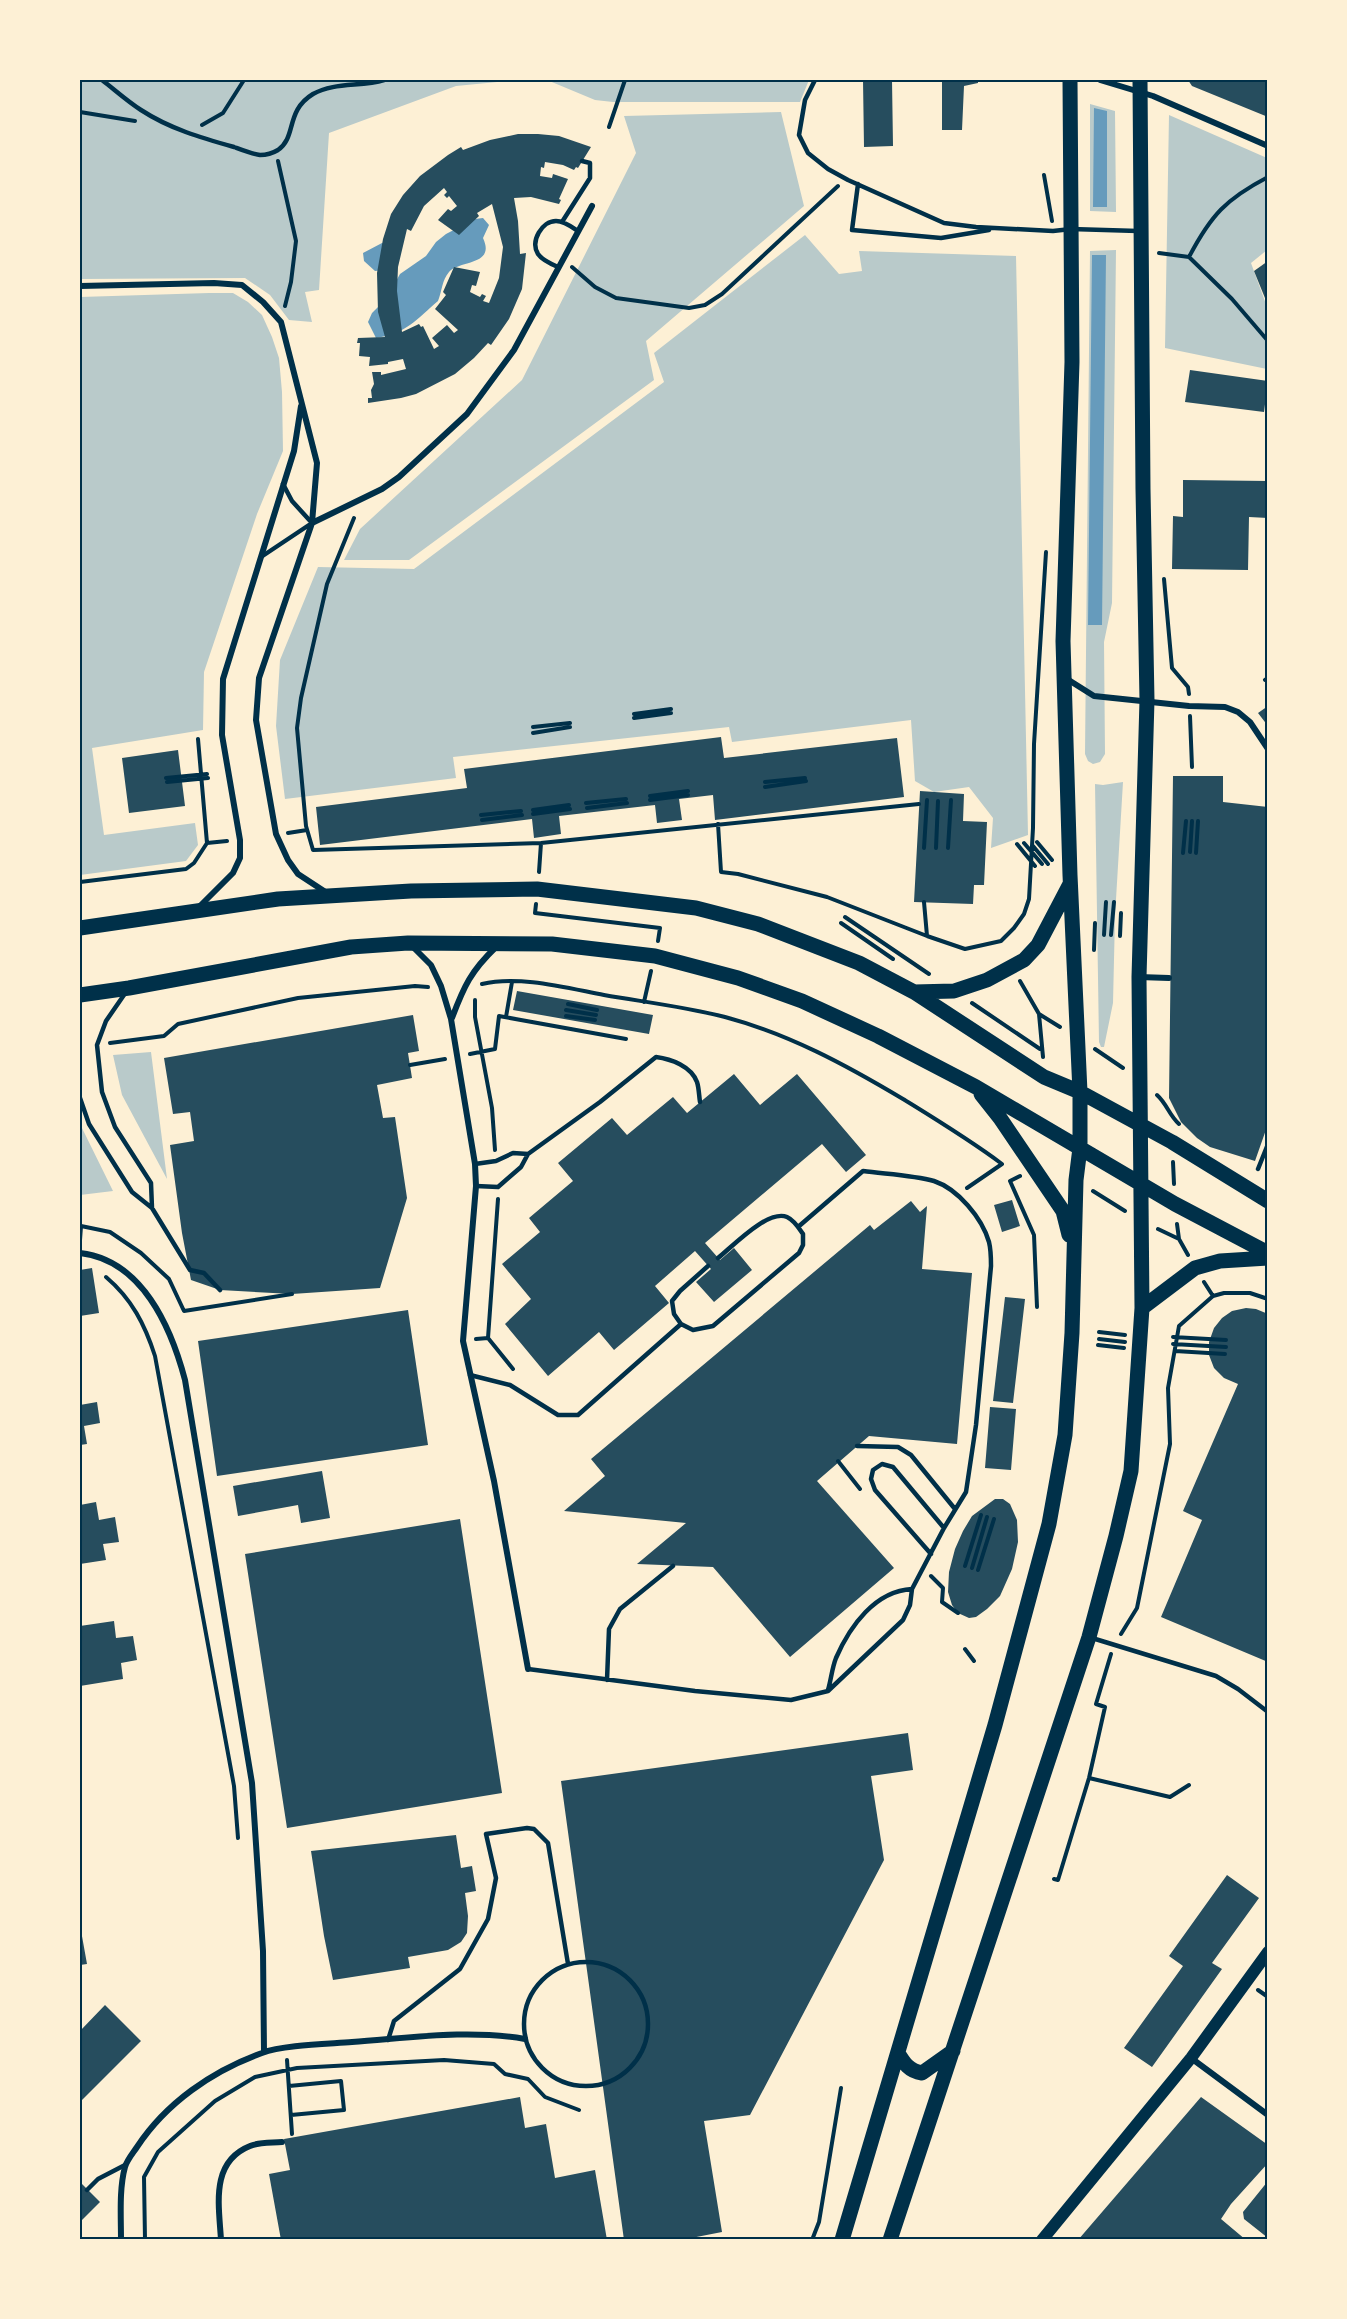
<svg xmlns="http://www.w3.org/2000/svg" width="1347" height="2319" font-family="'IBM Plex Sans',sans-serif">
<rect width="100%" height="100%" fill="#fdf0d5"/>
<path fill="#b9caca" d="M80,80H518L456,86L329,133L319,290L305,292L312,322L289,320L270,295L245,278L80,279Z
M547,80H809L800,102H613L595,100Z
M1090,104L1115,111L1116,212L1090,211Z
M781,112L804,206L646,341L654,380L409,560H344L360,529L522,380L636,153L624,116Z
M1169,115L1267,158V250L1251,263L1267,307V369L1165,348Z
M805,235L839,274L862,271L859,251L1016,256L1028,835L991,848L993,818L969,787L934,792L915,781L911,720L732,742L729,727L453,757L456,778L285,799L276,726L280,660L318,567L414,569L664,382L654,353Z
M1116,250L1112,603L1104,642L1105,754L1100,762L1093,764L1088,761L1085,754L1090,251Z
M209,293H233L248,302L262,315L272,337L279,358L282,392L283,451L257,514L204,672L203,730L92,748L104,835L195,823L198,845L186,861L80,875V297Z
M1123,782L1115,916L1113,1003L1104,1047H1101L1099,1042L1095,784L1103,785Z
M151,1052L167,1179L122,1095L113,1055Z
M80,1124L113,1191L80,1195Z"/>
<path fill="#669bbc" d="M1094,108L1107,111V207H1093Z
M483,218L489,225L483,238C496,266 459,260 449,272C442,280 442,291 438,301C417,319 406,334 376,338L368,322L372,313L386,299L400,274L426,256L436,242L446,234L475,219Z
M382,243L389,244L385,270L375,271L364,261L363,253Z
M1092,255H1106L1102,625H1088Z"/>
<path fill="#264d5e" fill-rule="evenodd" d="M863,80H892L893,146L864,147Z
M942,80H978V83L964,86L962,130H942Z
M1188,80H1268V117L1192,86Z
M518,134H538L559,136L591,147L578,168L576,167L574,170L563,165L545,162L544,168L541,167L540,176L552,178L553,174L568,179L559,199L561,200L559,204L531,197L514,198L518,221L520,254L526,253L522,289L509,319L491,345L488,343L474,358L455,374L416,394L401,398L368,403V398H372L371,390L374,384L372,372H381V375L406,369L403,359L388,362V364L369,366L370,357L359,356L360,343H357L358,338L385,337L378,312L377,273L383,239L391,214L403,195L420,176L448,155L461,147L463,150L490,140ZM444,188L447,192L444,195L447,198L449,196L457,206L451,211L448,209L438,220L459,235L479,216L477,213L492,204L503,247L499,278L489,303L483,301L486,296L482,294L480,297L470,292L472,285L476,286L480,272L454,267L443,292L446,295L435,309L458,330L454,333L447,325L432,338L439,346L434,349L423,326L421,327L419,324L402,332L397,291L398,267L407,229L411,231L424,206Z
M1268,261V303H1267L1254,271Z
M1190,370L1268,381L1264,412L1185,402Z
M1183,480L1268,481V518L1249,517L1248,570L1172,569L1173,516L1183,517Z
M1268,706V726L1258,713Z
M721,737L724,758L897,738L904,797L715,820L713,795L679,799L682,820L657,823L655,805L559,816L561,834L534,838L532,819L320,845L316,807L467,788L464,769Z
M178,750L185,806L129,813L122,758Z
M1173,776H1223V802L1268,807V1124L1255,1161L1210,1147L1197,1138L1181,1122L1169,1098Z
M920,791L964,794L963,821L987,822L984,885H974L973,904L914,902Z
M517,991L653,1015L649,1034L513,1010Z
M413,1015L419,1051L408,1053L412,1078L377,1085L383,1118L395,1117L407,1198L380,1288L292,1294L220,1290L191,1280L182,1233L170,1145L194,1141L190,1112L173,1114L164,1058Z
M734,1074L760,1105L797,1074L866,1155L846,1172L822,1144L705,1243L720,1260L734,1248L752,1270L714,1302L696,1282L711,1269L695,1251L655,1286L669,1303L614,1350L599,1332L548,1376L505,1324L531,1299L502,1264L540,1232L529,1218L573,1181L558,1163L612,1118L627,1135L673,1097L687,1113Z
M1012,1200L1020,1226L1002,1232L994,1205Z
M911,1201L920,1212L927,1206L922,1269L972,1273L957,1444L869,1436L817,1481L894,1568L790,1657L713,1567L637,1564L686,1523L564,1511L605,1476L591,1459L870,1225L874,1230Z
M92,1268L99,1313L80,1316V1270Z
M1005,1297L1025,1299L1013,1403L993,1401Z
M1246,1308L1256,1309L1268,1314V1662L1161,1617L1202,1520L1183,1511L1238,1384L1224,1378L1214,1368L1209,1355V1342L1214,1328L1222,1318L1232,1311Z
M408,1310L428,1445L217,1476L198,1341Z
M97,1402L100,1423L84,1426L87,1444L80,1445V1405Z
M990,1407L1016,1409L1011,1470L985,1468Z
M322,1471L330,1518L301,1523L298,1505L238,1516L233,1486Z
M995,1499H1003L1010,1504L1017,1520L1018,1542L1012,1569L1000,1596L987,1609L976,1617L969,1618L958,1613L952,1605L948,1592L949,1572L955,1549L963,1531L972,1516Z
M96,1502L99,1520L115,1517L119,1542L103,1544L106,1560L80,1564V1505Z
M460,1519L502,1793L287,1828L245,1554Z
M114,1621L116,1638L133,1636L137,1660L121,1663L123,1679L80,1686V1626Z
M908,1733L913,1770L871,1776L884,1860L750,2115L704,2121L722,2232L681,2240H624L561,1781Z
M456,1835L461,1868L472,1866L476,1891L465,1893L468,1916L467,1933L461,1942L448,1950L408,1957L410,1968L333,1980L324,1936L311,1851Z
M1227,1875L1259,1898L1212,1963L1222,1969L1152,2067L1124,2048L1183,1966L1169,1956Z
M80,1925L87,1964L80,1965Z
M105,2005L141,2041L80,2102V2031Z
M520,2097L525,2128L546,2124L555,2178L595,2170L607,2240H281L269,2174L290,2170L284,2139Z
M1201,2097L1268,2145V2163L1231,2204L1221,2219L1246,2240H1078Z
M1268,2181V2238L1244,2219L1243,2212Z
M80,2182L100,2202L80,2222Z"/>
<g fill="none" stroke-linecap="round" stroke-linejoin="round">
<path stroke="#003049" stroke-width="4" d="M80,112L135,121
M202,125L223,113L244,80
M609,127L625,80
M278,161L296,241L291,282L285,306
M1044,175L1052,221
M1159,253L1189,257L1232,299L1268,341
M1189,257C1211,215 1226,199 1268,177
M572,267L595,287L616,298L689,308L705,305L722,294L838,186
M354,518L327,584L301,698L297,728L306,826L313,850L541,843L919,804
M1164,579L1172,668L1188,687L1189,694
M1265,680L1268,678
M634,714L671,709
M1190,716L1192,767
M634,718L671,713
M533,727L570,723
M533,733L570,727
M166,778L207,774
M167,782L208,778
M765,782L805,778
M765,787L806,781
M650,796L688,791
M650,800L688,795
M586,803L626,799
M587,808L627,803
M533,810L569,805
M533,814L570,809
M481,815L521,811
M482,820L522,815
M718,824L721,872L738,874L827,897L927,936L965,949L1001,941L1014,928L1024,914L1029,899L1033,828L1034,744L1046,552
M288,833L307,830
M1037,842L1052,860
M207,843L227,841
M1024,843L1042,864
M1017,844L1035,866
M1033,846L1048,864
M924,848L927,800
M936,848L938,801
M948,848L951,800
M1190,852L1192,821
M1183,853L1186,821
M1196,853L1198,821
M539,872L541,843
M80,882L186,869L194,863L207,843L198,739
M924,902L927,936
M536,904L535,913L660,928L658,941
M845,917L929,974
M841,923L893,959
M1104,935L1106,902
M1111,935L1114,902
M1120,936L1121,913
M1094,950L1095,923
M1020,981L1039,1014
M482,984C519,975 567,988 604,995C644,1002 686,1007 725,1017C789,1034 846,1065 903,1099C937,1120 970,1140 1002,1164L967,1188
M475,1000V1017L492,1108L495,1150
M644,1002L651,971
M972,1003L1040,1049
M568,1004L597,1010
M566,1010L596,1015
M566,1016L595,1020
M506,1017L512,982
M110,1043L164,1036L178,1024L298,998L415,986L428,987
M1095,1049L1123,1068
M470,1054L495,1049L499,1016L626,1039
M1043,1057L1039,1014L1060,1027
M410,1065L445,1059
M1157,1095C1167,1104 1169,1115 1179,1124
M1173,1162L1174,1184
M1020,1176L1010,1181L1034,1235L1037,1307
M1093,1191L1125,1211
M1158,1229L1179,1239L1177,1224
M1179,1239L1188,1255
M80,1240L81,1226L110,1232L141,1253L169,1279L184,1311L292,1294
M106,1277C132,1299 145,1325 155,1356L234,1786L238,1838
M1204,1282L1213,1296
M1099,1332L1125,1335
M1173,1337L1226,1340
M488,1338L498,1199
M476,1339L488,1338L513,1369
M1099,1339L1125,1342
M1173,1344L1226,1347
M1098,1345L1124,1348
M1175,1351L1225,1354
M838,1461L860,1489
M965,1566L981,1515
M972,1568L987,1517
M978,1570L994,1519
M931,1576L943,1588L942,1602L958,1613
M1121,1634L1137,1608L1170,1444L1168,1388L1179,1326L1213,1296L1224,1293H1250L1268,1299
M965,1649L974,1661
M1089,1778L1170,1797L1189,1785
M1054,1879L1058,1880L1089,1778L1105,1707L1096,1704L1111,1654
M1258,1990L1268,1997
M287,2060L292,2134
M289,2086L341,2081L344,2110L291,2115
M145,2240L144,2177L158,2152L215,2101L255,2077L297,2068L444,2060L494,2064L505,2074L528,2079L545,2097L579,2110
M812,2240L819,2222L841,2088"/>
<path stroke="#003049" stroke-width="4.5" d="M102,80C115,90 127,101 141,110C170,129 202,138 234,147C242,150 252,154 260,155C266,155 273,153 278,150C297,137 285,111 313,94C334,82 361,87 384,80
M815,80L805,100L799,135L808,153L828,169L848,180L944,223L976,227L1053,231L1071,229L1138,231
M858,184L852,230L941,238L989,230
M562,222L590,178V163L582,161
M558,267C551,264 542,260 538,254C530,241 542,221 556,221C564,221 572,227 578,231
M261,557L312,523L292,501L283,484
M126,992L106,1021L97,1045L102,1092L115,1127L151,1183L152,1208
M80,1098L89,1124L132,1192L152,1208L190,1270L204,1273L220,1290
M475,1164L496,1161L513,1153L528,1154
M1258,1169L1268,1144
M476,1186L498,1187L521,1167L528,1154L600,1102L656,1057C671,1059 691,1066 697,1082C699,1088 699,1096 700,1102
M708,1266L680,1291L672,1301L674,1314L681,1324L693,1330L713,1326L799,1253L803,1245V1234C799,1228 794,1220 787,1217C768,1209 733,1246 718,1258
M470,1375L510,1385L558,1415H578L681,1324
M857,1446L898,1447L911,1455L955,1509
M931,1554L875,1490L871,1479L873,1470L882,1464L893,1467L944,1528
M1092,1638L1216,1676L1238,1689L1268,1712
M528,1669L695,1691L791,1700L828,1691L903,1620L910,1605L912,1589L944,1528L966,1492L976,1425L991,1266C991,1258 991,1250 989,1242C982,1218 958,1189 934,1181C913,1175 885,1174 863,1171L798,1227
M607,1680L609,1629L620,1609L673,1566
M828,1690C831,1680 832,1668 836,1658C850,1626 875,1591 912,1589
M524 2024a62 62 0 1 1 124 0a62 62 0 1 1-124 0Z
M388,2040L394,2021L460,1969L488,1919L496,1878L486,1834L527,1828L534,1829L548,1843L568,1964
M87,2190L98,2179L125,2165"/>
<path stroke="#003049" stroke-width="6" d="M1100,80L1153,96L1268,146
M80,286L214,283L242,285L263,302L281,322L317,463L312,523L259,678L256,720L276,834L288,860L298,874L327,893
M312,523L382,489L399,477L467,414L514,350L592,206
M1067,679L1094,696L1189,706L1225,707L1238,712L1250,722L1268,749
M199,907L233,873L240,858V840L222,735L223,679L294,451L301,406
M411,945L431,965L441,986L451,1019L475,1164L476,1186L463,1341L494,1481L528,1669
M1139,977L1169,978
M452,1018C464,986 471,971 496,947
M80,1253C142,1260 171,1327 185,1380L252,1783L263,1951L264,2052
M1191,2058L1268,2115
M121,2240C121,2216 119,2189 125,2167C127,2160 133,2153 137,2147C166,2103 212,2071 262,2053C283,2045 328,2044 352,2042C410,2038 468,2029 525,2039
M221,2240C219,2205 210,2162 250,2146C259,2142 272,2143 282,2142"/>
<path stroke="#003049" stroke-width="12" d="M1042,2240L1191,2058L1268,1952"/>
<path stroke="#003049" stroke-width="15" d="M80,928L278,899L411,891L537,889L696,908L758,924L859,963L914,992L1044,1077L1080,1092L1172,1142L1268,1201
M914,992L954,991L987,980L1024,960L1038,945L1070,884
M80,995L129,988L351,947L408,943L552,944L655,956L738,978L802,1001L878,1036L976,1087L1175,1204L1268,1253
M981,1094L1000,1118L1063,1211L1069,1235
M1142,1308L1195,1268L1220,1261L1268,1258
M898,2053C904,2063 909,2071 922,2073L953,2051
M842,2240L995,1725L1049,1524L1065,1435L1072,1333L1076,1180L1080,1148V1092L1070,875L1063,641L1072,362L1070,80
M890,2240L1089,1637L1116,1536L1131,1471L1142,1308L1139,977L1147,700L1143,489L1140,80"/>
</g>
<rect width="1347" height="2319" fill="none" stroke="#fdf0d5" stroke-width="162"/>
<rect x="81" y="81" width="1185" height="2157" fill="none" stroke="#003049" stroke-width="2"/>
</svg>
